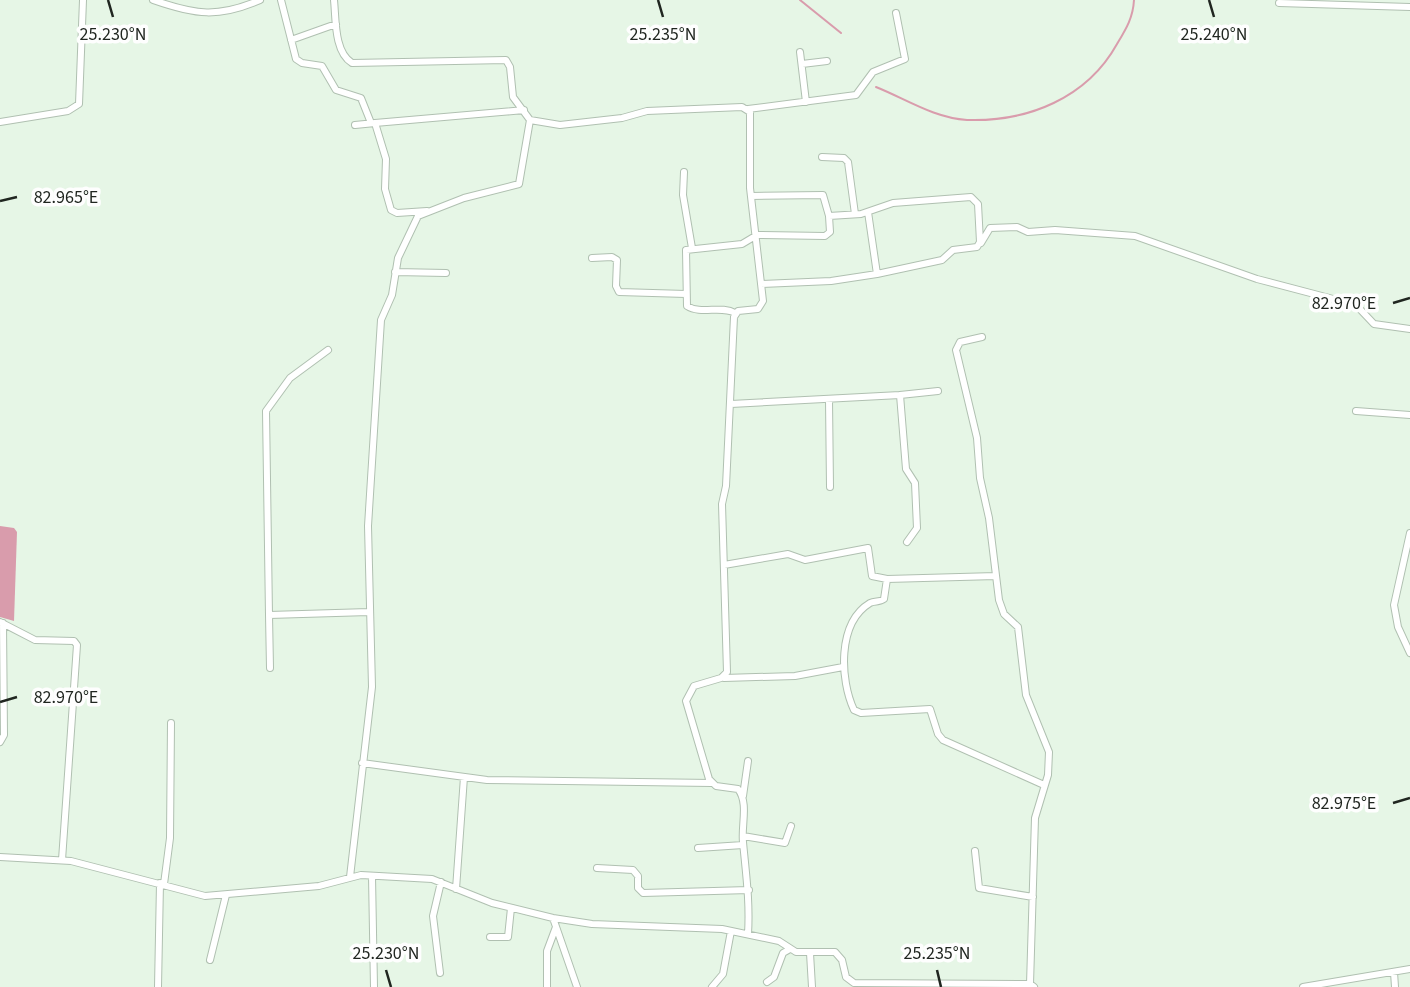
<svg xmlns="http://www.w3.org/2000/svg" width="1410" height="987" font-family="'Source Sans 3',sans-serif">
<rect width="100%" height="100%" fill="#e6f6e6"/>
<path fill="#d99cac" d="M0,526L14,528L17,532L14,621L0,617Z"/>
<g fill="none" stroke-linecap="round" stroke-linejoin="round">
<path stroke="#d99cac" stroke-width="2" d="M800,0L841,33
M876,87C906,99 934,118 967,120C1028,122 1087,98 1117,44C1126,29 1133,18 1134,0"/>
<defs>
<path id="minor" d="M153,0C196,15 218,18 260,0
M281,0L296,59L302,63L322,66L336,90L361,98L371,123
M334,0C336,19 334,52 352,63L506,60L510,67L513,97L530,120L519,184L464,198L418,216L398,258L392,295L381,320L368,526L372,687L350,877
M1279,3L1410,7
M291,40L336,24
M800,52L806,102
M802,64L827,61
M748,109L856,95L873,72L905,59L896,13
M530,120L560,125L622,118L647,111L742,107L750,112V188L763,301L758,309L738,311L734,317L726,486L722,504L727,672L721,678L694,686L686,701L709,779L716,786L738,789C749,803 741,826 743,842C746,874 750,902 748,934
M0,122L68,111L79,104L83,0
M375,123L524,110
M355,125L375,123L386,159L385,189L391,210L397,213L427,211
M822,157L844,158L848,162L855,214
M684,172L683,195L692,248
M751,196L823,195L829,216L861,214L893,203L971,197L978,204L980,242L977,247L953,250L942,260L877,274L831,281L761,284
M868,212L877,274
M981,243L990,228L1017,227L1028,232L1055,230L1135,236L1257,279L1356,305L1374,324L1410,329
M592,258L612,257L617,260L616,286L619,292L686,294
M395,272L446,273
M735,313C721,305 701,315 687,306L686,250L742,244L757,235L825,236L830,232L829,216
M982,337L960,342L956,350L977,438L980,478L989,518L999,600L1004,614L1018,627L1026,695L1049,752L1048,775L1035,818L1030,984
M900,395L938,391
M829,400L830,487
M731,404L900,395L906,469L915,483L917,528L907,542
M1356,411L1410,415
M1410,533L1394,605L1398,627L1410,653
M724,565L788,554L805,560L868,548L872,576L887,579L884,599C879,603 875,600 870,603C837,623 840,680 854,710L861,713L930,709L938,734L943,740L1044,785
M887,579L996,576
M269,615L266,411L290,378L328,350
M0,622L35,640L74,641L77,645L62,860
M270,668L269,615L369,612
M724,678L795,676L843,667
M0,742L4,735L3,623
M362,763L487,780L712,783
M743,796L748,761
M743,836L785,843L791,826
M698,848L743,845
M975,851L979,888L1033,897
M0,857L71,861L205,896L319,886L361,875L432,879L492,903L553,918L592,924L722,929L779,941L796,952H835L842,960L846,977L854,983L1030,984L1034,987
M597,868L633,870L638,876V888L643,893L749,890
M372,876L374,987
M164,884L170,838L171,723
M456,889L464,777
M553,918L577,987
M490,937H508L511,908
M810,953L812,987
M210,960L226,895
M1394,972L1395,987
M440,973L433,916L441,882
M767,982L774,977L783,953L790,949
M158,987L160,883
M547,987V951L556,927
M712,987L723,974L731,931
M1303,987L1410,969"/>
</defs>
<use href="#minor" stroke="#b0c0b1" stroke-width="8"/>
<use href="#minor" stroke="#fff" stroke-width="6"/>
</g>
<path fill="none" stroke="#202620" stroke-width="2.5" d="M108,0L113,17M658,0L663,17M1209,0L1214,17M0,201L17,197M1393,303L1410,298M0,702L17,697M1393,803L1410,798M386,970L391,987M937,970L941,987"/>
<g font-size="18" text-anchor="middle" fill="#202620" stroke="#fefefe" stroke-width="7" stroke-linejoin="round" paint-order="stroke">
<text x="113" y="40">25.230°N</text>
<text x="663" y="40">25.235°N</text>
<text x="1214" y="40">25.240°N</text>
<text x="66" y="203">82.965°E</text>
<text x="1344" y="309">82.970°E</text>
<text x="66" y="703">82.970°E</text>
<text x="1344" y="809">82.975°E</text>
<text x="386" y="959">25.230°N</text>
<text x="937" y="959">25.235°N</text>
</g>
</svg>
